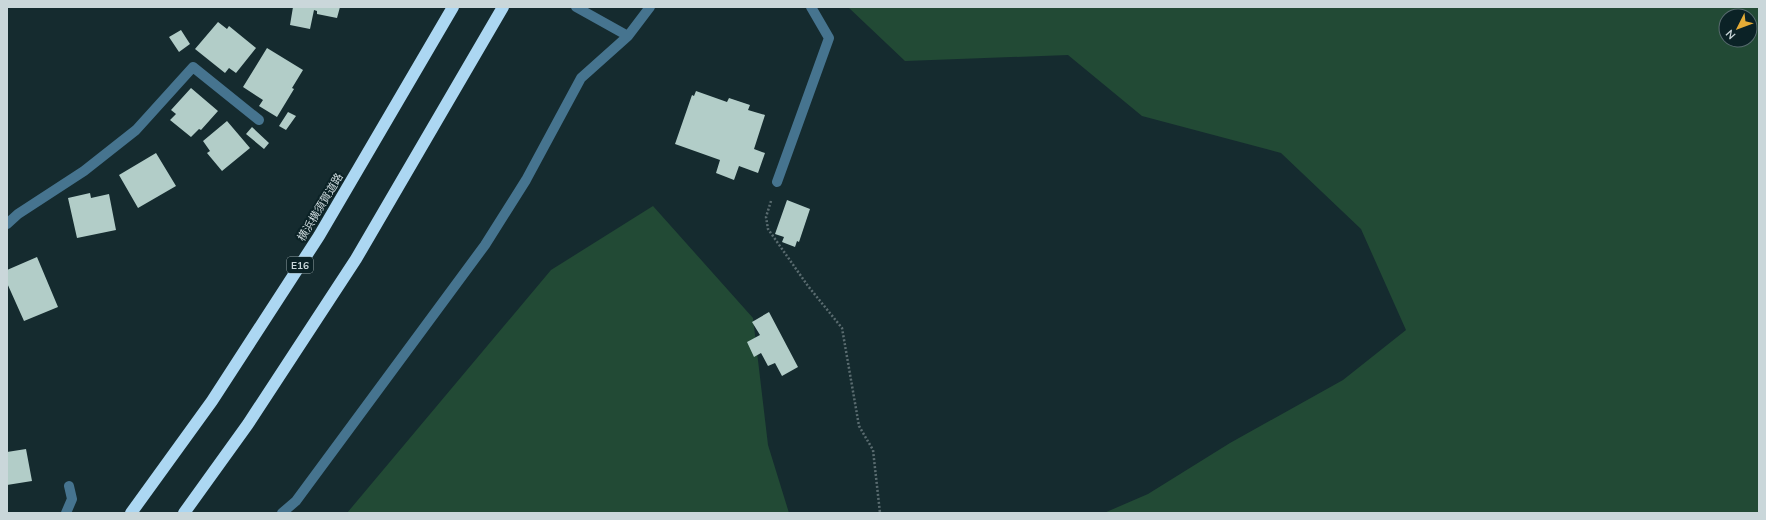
<svg xmlns="http://www.w3.org/2000/svg" width="1766" height="520" font-family="Mulish,'Noto Sans JP',sans-serif">
<rect width="100%" height="100%" fill="#152b2f"/>
<path fill="#224a35" fill-rule="evenodd" d="M848,7H1759V513H1104L1148,494L1230,443L1343,380L1406,330L1361,229L1281,153L1142,116L1068,55L905,61ZM1726,16H1750V40H1726Z
M653,206L753,318L768,445L789,513H347L551,270Z"/>
<path fill="#b2cdc8" d="M293,7H340L337,18L317,14V11L314,10L310,29L290,25Z
M218,22L227,29L229,26L256,48L236,73L229,68L225,73L195,49Z
M181,30L190,44L179,52L169,37Z
M267,48L303,70L292,88L294,89L277,117L259,106L263,100L243,87Z
M191,88L218,111L201,130L199,129L191,137L170,120L176,114L171,110Z
M696,91L727,102L729,98L750,105L748,110L765,115L754,149L765,153L758,173L739,166L734,180L716,173L720,160L675,144L692,95L694,96Z
M288,112L296,116L286,130L279,126Z
M227,121L250,148L222,171L207,153L210,151L203,141Z
M252,127L269,143L264,149L246,134Z
M156,153L176,186L138,208L119,175Z
M90,193L91,198L109,194L116,230L77,238L68,198Z
M787,200L810,209L799,242L797,241L795,247L782,242L784,237L775,234Z
M37,257L58,307L24,321L7,283V270Z
M769,312L798,367L782,376L775,363L768,366L761,353L754,357L747,342L760,335L752,322Z
M26,449L32,481L7,485V452Z"/>
<g fill="none" stroke-linecap="round" stroke-linejoin="round">
<path stroke="#5a6c70" stroke-width="2.5" stroke-dasharray="2 2" stroke-linecap="butt" d="M771,201L766,217L768,229L808,286L842,328L859,426L873,450L880,513"/>
<path stroke="#46748f" stroke-width="10" d="M576,7L628,36
M777,182L829,38L811,7
M7,224L18,214L84,171L136,130L193,67L259,120
M66,513L72,499L69,486
M282,513L296,501L485,245L526,180L581,78L628,36L650,7"/>
<path stroke="#acd7f2" stroke-width="12" d="M131,513L212,401L319,236L453,7
M184,513L248,424L356,259L503,7"/>
</g>
<g text-anchor="middle" stroke-width="4" stroke-linejoin="round" paint-order="stroke">
<rect fill="#0b2226" stroke="#91a1a4" stroke-width="1" x="287" y="257" width="26" height="16" rx="3"/>
<g font-size="10" font-weight="bold" fill="#cad7da">
<text x="300" y="269">E16</text>
</g>
<g font-size="11" fill="#cad7da" stroke="#0b2226">
<text transform="translate(320 207) rotate(-59)" y="4">横浜横須賀道路</text>
</g>
</g>
<rect width="1766" height="520" fill="none" stroke="#cad7da" stroke-width="16"/>
<g transform="translate(1738 28) rotate(228)"><circle r="19" fill="#0b2226" stroke="#576a6e"/>
<path d="M0-3L7 15L0 10L-7 15Z" fill="#e6ac36"/>
<text y="-6" font-size="11" font-weight="bold" text-anchor="middle" fill="#cad7da">N</text>
</g>
</svg>
